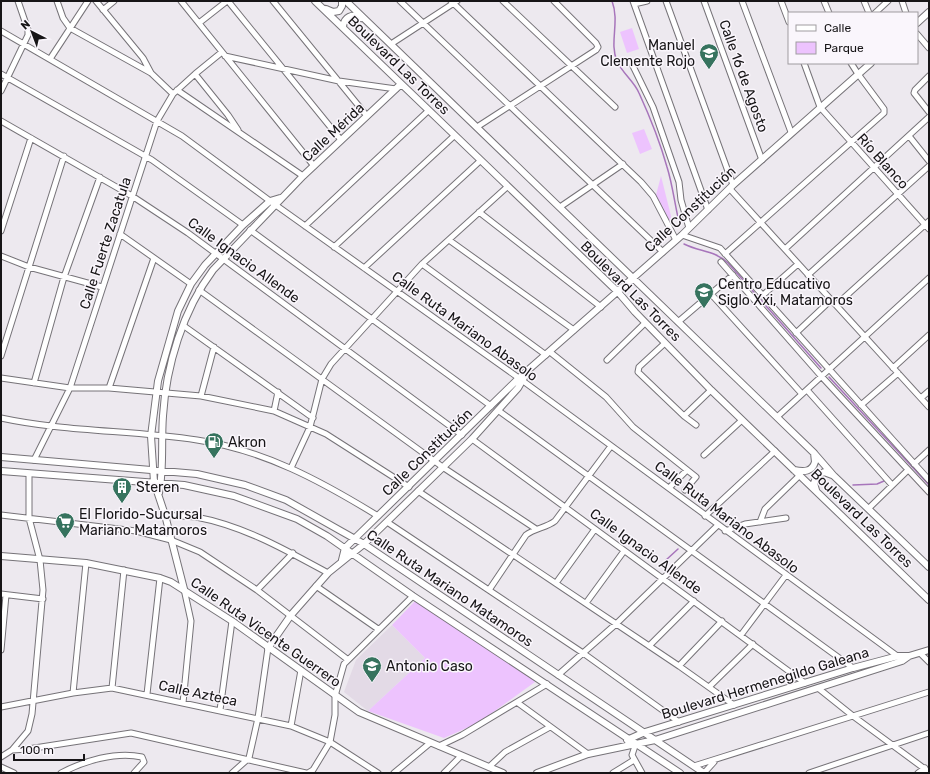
<svg xmlns="http://www.w3.org/2000/svg" width="930" height="774" font-family="Rubik,sans-serif">
<rect width="100%" height="100%" fill="#ede9ef"/>
<path fill="#e3dae6" d="M392,625L425,658L368,711L344,692L356,660Z"/>
<path fill="#edc3fe" d="M632,28L639,49L627,53L620,32Z
M644,129L652,149L640,154L632,133Z
M661,176L671,216L670,224L656,195Z
M415,601L531,678L535,682L478,723L444,738L368,711L425,658L392,625Z"/>
<g fill="none" stroke-linecap="round" stroke-linejoin="round">
<path stroke="#a775bb" stroke-width="1.5" d="M612,1C620,22 609,43 617,61C622,73 634,81 639,93C650,117 660,142 667,167C673,186 675,207 680,226
M684,244C700,252 714,250 728,263L821,368
M829,377L929,485
M853,485L877,484L884,481
M666,560L678,549"/>
<defs>
<path id="minor" d="M57,1L63,18L70,28L151,73L173,94
M96,1L143,58L151,73
M181,1L314,166
M228,1L341,140
M273,1L367,116
M400,1L663,252
M451,1L641,182L653,196L676,240
M503,1L615,107
M633,1L708,210
M666,1L733,185
M704,1L762,160
M742,1L791,132
M781,1L789,22
M824,1L829,13
M864,1L869,13
M902,1L906,13
M634,4L647,1
M103,10L114,1
M875,13L888,1
M199,23L227,1
M1,31L182,136L270,201L523,381L900,658
M917,34L929,48
M391,44L457,1
M225,56L339,81L396,89
M50,59L88,1
M631,62L653,107L679,182L681,200L689,228
M804,63L820,107L929,229
M1,74L152,160L243,225
M195,74L228,115L238,130
M929,76L915,90L914,93L929,112
M177,90L303,176
M1,91L28,35V30L18,1
M1,121L132,196L188,233L462,435
M477,127L596,50L598,47L596,43L554,1
M909,136L929,161
M730,189L929,407
M560,207L623,164
M479,212L601,307
M305,226L428,111
M250,230L491,406
M1,231L31,138
M120,234L191,284
M682,235L720,248L929,480
M449,240L574,330
M334,247L454,136
M785,249L929,117
M725,254L884,113V109L858,74L851,63
M1,256L29,267L102,287
M721,262L822,377L929,492
M422,264L546,355
M364,268L480,161
M808,275L929,166
M199,290L444,468L536,529
M711,294L802,394
M762,296L798,264
M836,305L929,221
M678,322L733,275
M184,326L313,418
M796,333L831,300
M665,343L639,367L638,372L684,416L696,425
M550,352L606,397L633,427L696,477L685,490
M1,356L64,156
M607,360L645,323
M893,368L929,335
M1,378L70,388H109L201,396L274,411L326,434L409,487
M34,383L64,277L100,177
M109,388L154,258
M807,390L892,485
M201,396L214,347
M921,398L929,391
M861,405L898,373
M274,411L278,392
M499,411L853,668
M684,416L711,390
M777,417L929,278
M1,418C66,432 132,430 197,440C264,450 321,481 378,516
M472,439L805,683
M704,455L742,420
M34,460L70,388L157,121L173,94L195,74L222,52
M914,464L929,450
M291,468L310,427L322,379L331,364L422,264L507,187
M669,488L687,470
M418,491L679,666L734,705
M869,508L908,470
M1,515L136,531L171,540L200,552L257,590L347,659
M165,515C175,516 186,516 196,517C244,526 286,550 328,573
M705,516L775,451
M387,522L583,653L679,722
M760,522L765,509L800,475
M725,531L745,524L786,518
M556,583L595,529
M316,586L378,629
M257,590L293,553
M489,590L526,535C535,528 546,528 555,521L611,446
M1,594L43,599
M586,603L624,551
M741,635L786,575
M649,646L694,601
M1,650L6,595
M920,653L929,662
M679,666L722,621
M558,675L616,624L718,525
M709,687L753,644
M112,688L124,570
M818,688L853,716L929,772
M73,693L86,563
M147,694L160,578
M183,703L191,621L184,589
M518,703L588,754
M1,707L73,693L112,688L291,726L330,742L378,773
M220,710L232,621
M291,726L301,670
M636,743L632,755L642,773
M439,746L462,735L547,684
M12,750L28,731L32,714L43,590L40,560L29,518V474
M1,757L12,750L28,749L131,733L306,773
M694,766L929,692
M1,767L14,773
M489,767L505,752L550,727
M61,773C84,761 116,751 142,757L144,762L134,773
M232,773L249,758L258,718L268,648
M308,773L313,770L330,742L335,715V696L344,664L413,596
M394,773L430,743
M444,773L461,756
M613,773L634,760
M704,773L714,762
M809,773L929,733
M918,773L925,768"/>
<path id="major" d="M315,1L618,292L635,312L711,390L929,600
M346,1L814,453L834,476L929,567
M326,9L333,12L339,11L342,6V1
M917,23L929,12
M343,27C344,17 352,13 361,18
M1,457L197,474L245,485L286,500L364,544L704,773
M794,470C804,472 812,472 815,462L814,453
M1,471L184,485L234,496L297,519L327,536L413,596L680,773
M816,490L814,483L817,476L824,472L832,475
M159,493C164,468 161,442 163,416C166,366 183,310 213,270L303,176L401,84
M1,556L86,563L160,578L171,582L232,621L359,712L503,773
M342,560L345,548L519,378L682,235L733,185L871,63
M184,589L165,515L154,482L151,436L158,381L178,311L191,284L205,265L243,225L270,201L280,198
M268,648L291,615L328,573L364,544L472,439L518,388L526,374
M627,740L645,732L853,668L898,656H909
M537,773L588,754L655,740L902,661L909,656L929,650"/>
</defs>
<use href="#minor" stroke="#767378" stroke-width="7"/>
<use href="#major" stroke="#767378" stroke-width="8"/>
<use href="#minor" stroke="#fff" stroke-width="5"/>
<use href="#major" stroke="#fff" stroke-width="6"/>
</g>
<defs>
<symbol id="school-pin" viewBox="-11 -11 22 30"><path d="M0 17L-7.5 6A9.5 9.5 0 1 1 7.5 6Z" fill="#36735e" stroke="#faf6fc"/><path d="M0-5L7-2L0 1L-7-2ZM-4 1L0 2.5L4 1V4Q0 6-4 4Z" fill="#fff"/></symbol>
<symbol id="fuel-pin" viewBox="-11 -11 22 30"><path d="M0 17L-7.5 6A9.5 9.5 0 1 1 7.5 6Z" fill="#36735e" stroke="#faf6fc"/><path d="M-5.5-6h7V0h2V4h1.3V-2.5L3-4.5l.8-.8L6-3V5H2.5V1h-1V6h-7ZM-4.2-4.7v3.2H.2V-4.7Z" fill="#fff"/></symbol>
<symbol id="building-pin" viewBox="-11 -11 22 30"><path d="M0 17L-7.5 6A9.5 9.5 0 1 1 7.5 6Z" fill="#36735e" stroke="#faf6fc"/><path d="M-4-6H4V6H1V3H-1V6H-4ZM-2.5-4.3h1.7v1.8h-1.7ZM.8-4.3h1.7v1.8H.8ZM-2.5-1h1.7V.8h-1.7ZM.8-1h1.7V.8H.8Z" fill="#fff"/></symbol>
<symbol id="supermarket-pin" viewBox="-11 -11 22 30"><path d="M0 17L-7.5 6A9.5 9.5 0 1 1 7.5 6Z" fill="#36735e" stroke="#faf6fc"/><path d="M-6-5.5h2.5l.6 2H6L4.5 2H-2.5L-4.4-4H-6ZM-1.5 3.2a1.3 1.3 0 1 0 .1 0ZM3 3.2a1.3 1.3 0 1 0 .1 0Z" fill="#fff"/></symbol>
</defs>
<g fill-rule="evenodd">
<use href="#school-pin" x="698" y="42" width="22" height="30"/>
<use href="#school-pin" x="693" y="281" width="22" height="30"/>
<use href="#fuel-pin" x="203" y="431" width="22" height="30"/>
<use href="#building-pin" x="111" y="476" width="22" height="30"/>
<use href="#supermarket-pin" x="54" y="511" width="22" height="30"/>
<use href="#school-pin" x="361" y="655" width="22" height="30"/>
</g>
<g text-anchor="middle" stroke-width="3" stroke-linejoin="round" paint-order="stroke">
<g font-size="14" fill="#171517" stroke="#faf6fc" text-anchor="start">
<text x="695" y="50" text-anchor="end">Manuel<tspan x="695" dy="16">Clemente Rojo</tspan></text>
<text x="718" y="289">Centro Educativo<tspan x="718" dy="16">Siglo Xxi, Matamoros</tspan></text>
<text x="228" y="447">Akron</text>
<text x="136" y="492">Steren</text>
<text x="79" y="519">El Florido-Sucursal<tspan x="79" dy="16">Mariano Matamoros</tspan></text>
<text x="386" y="671">Antonio Caso</text>
</g>
<g font-size="14" fill="#171517" stroke="#faf6fc">
<text transform="translate(399 65) rotate(44)" y="5">Boulevard Las Torres</text>
<text transform="translate(744 76) rotate(70)" y="5">Calle 16 de Agosto</text>
<text transform="translate(333 132) rotate(-43)" y="5">Calle Mérida</text>
<text transform="translate(883 161) rotate(48)" y="5">Río Blanco</text>
<text transform="translate(690 209) rotate(-43)" y="5">Calle Constitución</text>
<text transform="translate(105 243) rotate(-72)" y="5">Calle Fuerte Zacatula</text>
<text transform="translate(244 260) rotate(36)" y="5">Calle Ignacio Allende</text>
<text transform="translate(631 291) rotate(45)" y="5">Boulevard Las Torres</text>
<text transform="translate(465 326) rotate(36)" y="5">Calle Ruta Mariano Abasolo</text>
<text transform="translate(427 452) rotate(-44)" y="5">Calle Constitución</text>
<text transform="translate(727 517) rotate(37)" y="5">Calle Ruta Mariano Abasolo</text>
<text transform="translate(862 518) rotate(44)" y="5">Boulevard Las Torres</text>
<text transform="translate(646 551) rotate(36)" y="5">Calle Ignacio Allende</text>
<text transform="translate(450 588) rotate(34)" y="5">Calle Ruta Mariano Matamoros</text>
<text transform="translate(266 632) rotate(35)" y="5">Calle Ruta Vicente Guerrero</text>
<text transform="translate(765 683) rotate(-17)" y="5">Boulevard Hermenegildo Galeana</text>
<text transform="translate(198 693) rotate(12)" y="5">Calle Azteca</text>
</g>
</g>
<rect width="930" height="774" fill="none" stroke="#171517" stroke-width="4"/>
<rect x="788" y="12" width="130" height="52" fill="#faf6fc" stroke="#9f9ca0"/>
<rect x="796" y="25" width="20" height="6" fill="#ffffff" stroke="#9f9ca0"/>
<text x="824" y="32" font-size="12" fill="#171517">Calle</text>
<rect x="796" y="42" width="20" height="12" fill="#edc3fe" stroke="#9f9ca0"/>
<text x="824" y="52" font-size="12" fill="#171517">Parque</text>
<g transform="translate(32 32) rotate(318)" stroke="#faf6fc" stroke-width="3" paint-order="stroke">
<path d="M0-3L7 15L0 10L-7 15Z" fill="#171517"/>
<text y="-6" font-size="11" font-weight="bold" text-anchor="middle" fill="#171517">N</text>
</g>
<path d="M14 754v6h70v-6" fill="none" stroke="#171517" stroke-width="2"/>
<text x="20" y="754" font-size="12" fill="#171517" stroke="#faf6fc" stroke-width="3" paint-order="stroke">100 m</text>
</svg>
